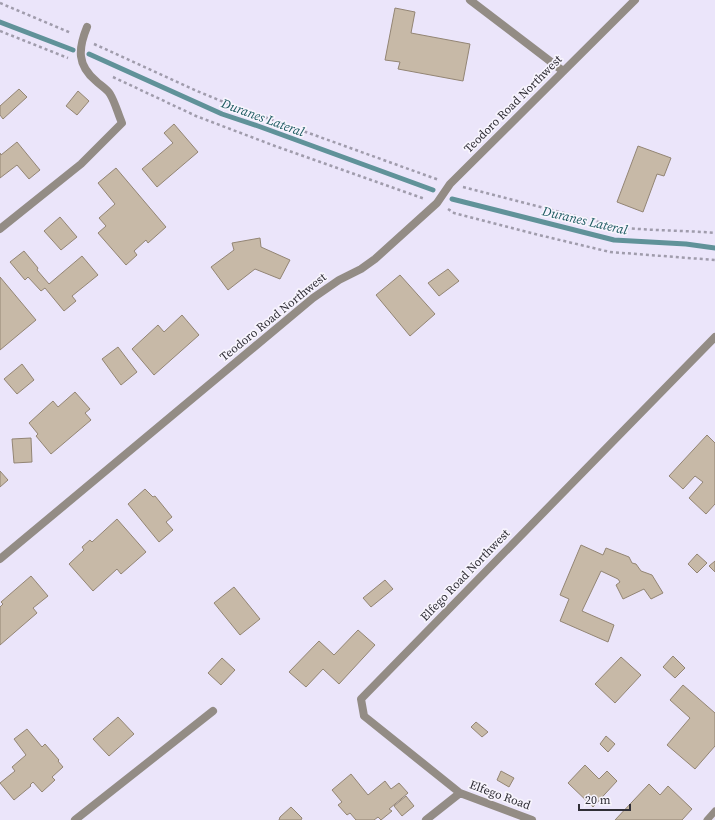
<svg xmlns="http://www.w3.org/2000/svg" width="715" height="820" font-family="'Source Serif 4',serif">
<rect width="100%" height="100%" fill="#ebe5fa"/>
<g fill="none" stroke-linecap="round" stroke-linejoin="round">
<path stroke="#609299" stroke-width="5" d="M0,22L73,50
M89,54L222,114L258,126L433,190
M452,199L614,240L686,244L715,248"/>
</g>
<path fill="#c7b9a7" stroke="#938574" d="M395,8L415,12L411,33L470,44L463,81L398,69L400,62L385,60Z
M19,89L27,97L3,119L0,115V106Z
M78,91L89,101L77,115L66,106Z
M174,124L198,152L157,187L142,169L173,143L164,133Z
M17,142L40,170L29,179L17,165L0,178V153L1,155Z
M638,146L671,158L664,176L657,174L643,212L617,202Z
M116,168L166,227L148,243L146,240L134,251L137,255L126,265L98,233L106,226L99,218L115,204L98,183Z
M60,217L77,237L61,250L44,231Z
M260,238L261,247L290,260L280,279L255,269L228,290L211,267L234,250L232,243Z
M24,251L38,268L37,270L49,284L82,256L98,275L72,296L76,301L64,311L45,288L41,291L28,277L25,280L10,262Z
M448,269L459,281L439,296L428,283Z
M400,275L435,314L410,336L376,295Z
M0,277L36,320L0,350Z
M182,315L199,335L154,375L132,349L158,325L164,332Z
M118,347L137,372L121,385L102,359Z
M22,364L34,380L17,394L4,379Z
M75,392L90,409L85,413L91,420L51,454L36,436L38,434L29,423L53,401L58,407Z
M707,435L715,443V504L706,514L689,498L703,482L695,476L683,489L669,476Z
M31,438L32,462L14,463L12,439Z
M0,471L8,480L0,487Z
M145,489L153,497L155,496L172,517L166,522L173,530L159,542L128,504Z
M117,519L146,552L121,574L117,569L93,591L69,564L84,550L82,547L90,540L92,542Z
M581,545L603,555L606,548L629,557L632,563L636,564L641,571L652,575L663,593L651,599L644,589L623,599L616,585L620,582L618,579L601,571L582,611L614,625L608,642L560,621L569,599L560,595Z
M697,554L707,563L697,573L688,564Z
M715,561V572L709,566Z
M31,576L48,596L33,608L37,613L0,645V607L3,604L1,602Z
M385,580L393,589L371,607L363,598Z
M234,587L260,619L240,635L214,603Z
M358,630L375,645L339,684L323,669L306,687L289,672L319,641L334,655Z
M673,656L685,668L675,678L663,667Z
M621,657L641,675L615,703L595,684Z
M222,658L235,670L221,685L208,673Z
M683,685L715,713V746L695,769L667,745L690,718L670,700Z
M118,717L134,734L109,756L93,739Z
M476,722L488,732L482,737L471,727Z
M27,729L42,747L45,744L59,760L58,761L63,767L52,777L55,780L42,792L33,782L30,785L31,786L14,800L0,783L15,771L12,767L26,755L14,739Z
M606,736L615,744L608,752L600,744Z
M585,765L599,779L607,771L617,781L593,807L568,783Z
M501,771L514,778L509,787L497,780Z
M351,774L368,795L385,781L391,789L399,783L408,793L389,809L392,811L381,820L378,817L374,820H356L350,813L347,815L338,805L342,802L332,790Z
M649,784L660,795L668,786L692,809L682,820H615Z
M406,796L414,806L402,816L394,806Z
M291,807L302,818L301,820H279L280,817Z"/>
<g fill="none" stroke-linecap="round" stroke-linejoin="round">
<path stroke="#a09cac" stroke-width="2.5" stroke-dasharray="3 3" stroke-linecap="butt" d="M0,3L71,33
M0,31L68,58
M94,44L197,91L231,105L439,180
M113,77L196,116L275,146L425,199
M463,187L618,227C650,231 683,230 715,233
M448,209L454,213L539,235L610,252L715,260"/>
<path stroke="#938c85" stroke-width="7" d="M707,820L715,811"/>
<path stroke="#938c85" stroke-width="8" d="M470,0L563,71
M0,229L81,164L122,123C118,114 115,102 110,94C107,89 100,85 96,81C77,65 78,49 87,27
M0,559L313,298L339,280L361,269L375,259L437,203L450,184L635,0
M460,793L532,820
M75,820L213,711
M426,820L460,793L364,716L361,699L715,337"/>
</g>
<g text-anchor="middle" stroke-width="3.5" stroke-linejoin="round" paint-order="stroke">
<g font-size="12" fill="#302e36" stroke="#f7f4fd">
<text transform="translate(513 104) rotate(-45)" y="4">Teodoro Road Northwest</text>
<text transform="translate(273 317) rotate(-39)" y="4">Teodoro Road Northwest</text>
<text transform="translate(465 575) rotate(-46)" y="4">Elfego Road Northwest</text>
<text transform="translate(500 795) rotate(20)" y="4">Elfego Road</text>
</g>
<g font-size="13" font-style="italic" fill="#1c5a60" stroke="#f7f4fd">
<text transform="translate(263 117) rotate(20)" y="5">Duranes Lateral</text>
<text transform="translate(585 220) rotate(13)" y="5">Duranes Lateral</text>
</g>
</g>
<path d="M579 804v6h51v-6" fill="none" stroke="#302e36" stroke-width="2"/>
<text x="585" y="804" font-size="12" fill="#302e36" stroke="#f7f4fd" stroke-width="3" paint-order="stroke">20 m</text>
</svg>
